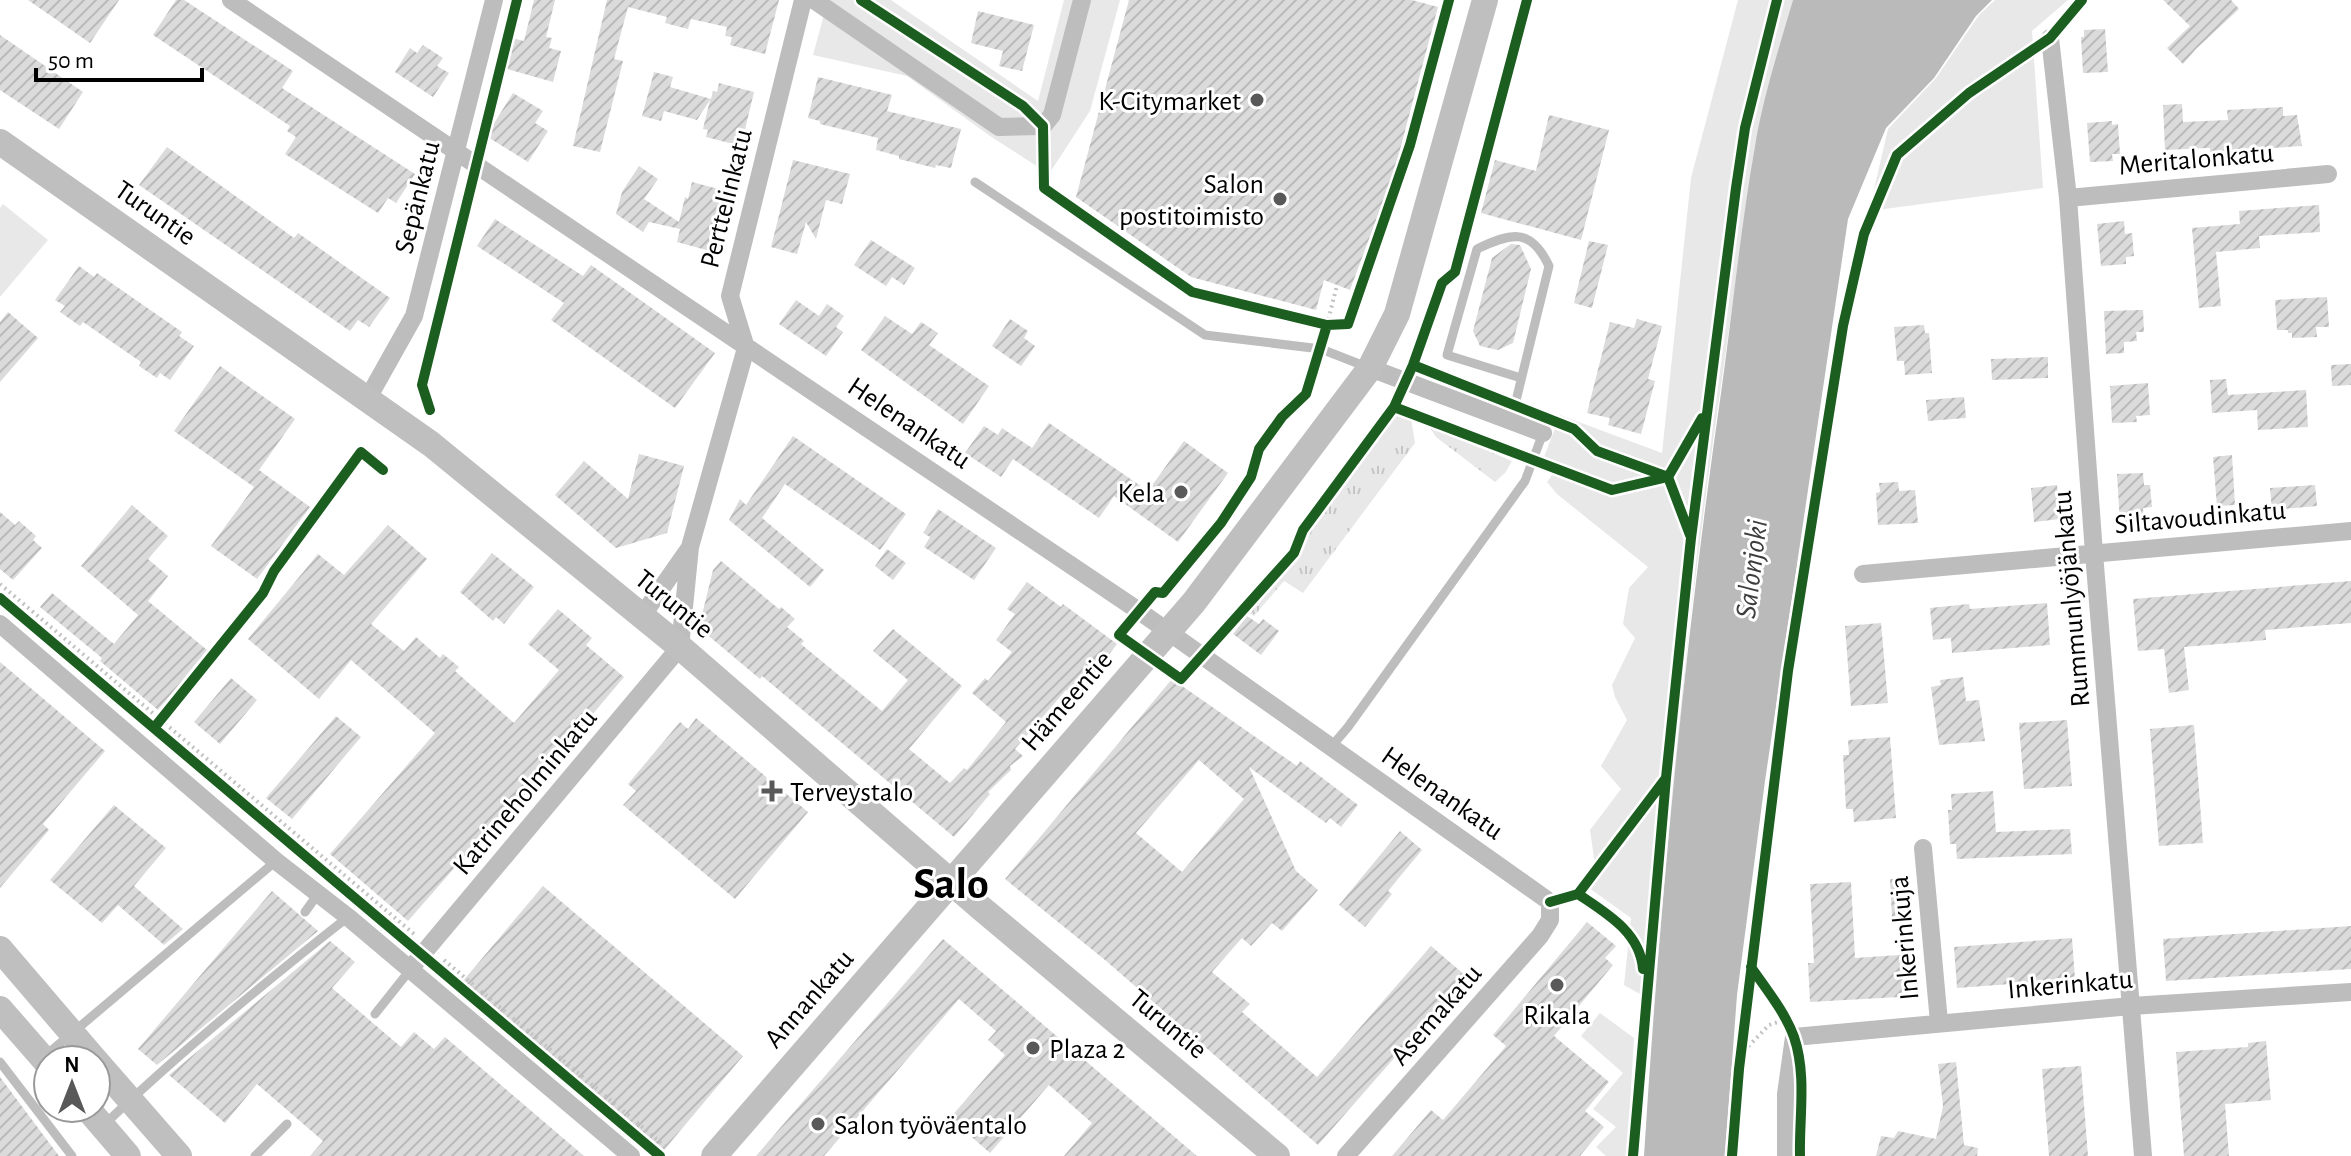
<svg xmlns="http://www.w3.org/2000/svg" width="2351" height="1156" font-family="'Alegreya Sans',sans-serif">
<defs>
<pattern id="grass-tufts" width="24" height="20" patternUnits="userSpaceOnUse" patternTransform="scale(2)"><rect width="24" height="20" fill="#e8e8e8"/><path d="M3 7l-1-3M5 7V3M7 7l1-3M15 17l-1-3M17 17v-4M19 17l1-3" fill="none" stroke="#c5c5c5"/></pattern>
<pattern id="building-hatch" width="6" height="6" patternUnits="userSpaceOnUse" patternTransform="scale(2)"><rect width="6" height="6" fill="#dbdbdb"/><path d="M-1 1l2-2M0 6l6-6M5 7l2-2" fill="none" stroke="#bababa"/></pattern>
</defs>
<rect width="100%" height="100%" fill="#fff"/>
<path fill="url(#grass-tufts)" d="M1395,414L1411,418L1415,443L1303,593L1284,581L1254,616L1246,611L1313,527Z
M1429,426L1512,461L1505,473L1495,482L1436,437Z"/>
<path fill="#e8e8e8" d="M828,0H891L1038,101L1064,0H1120L1090,111L1049,174L990,136L907,76L813,55Z
M1738,0H1793L1755,145L1708,478L1690,621L1654,1002L1624,985L1631,918L1582,883L1595,865L1590,830L1621,789L1601,766L1627,720L1615,697L1612,685L1635,638L1623,624L1629,588L1648,567L1557,494L1547,482L1552,475L1539,470L1560,415L1662,453L1691,178Z
M1995,0H2068L2032,31L2043,188L1869,211L1888,129L1936,78L1979,15Z
M3,204L48,240L0,297V208Z
M1600,1013L1634,1038L1627,1156H1606L1596,1147L1616,1127L1593,1109L1623,1073L1581,1036Z"/>
<path fill="#bababa" d="M1793,0H1992L1976,16L1934,78L1886,128L1848,219L1765,781L1737,995L1725,1156H1644C1660,898 1685,641 1722,386C1733,306 1741,226 1755,146C1763,97 1779,48 1793,0Z"/>
<path fill="url(#building-hatch)" fill-rule="evenodd" d="M28,0H119L90,43Z
M176,0H184L293,71L282,88L415,174L396,203L388,198L378,213L285,154L296,137L287,131L290,126L153,35Z
M534,0H555L546,37L552,38L549,48L561,51L553,82L504,68L512,38L524,41Z
M607,0H779L765,54L730,45L732,37L725,36L727,27L691,19L688,29L665,23L667,17L628,7L614,59L623,61L600,152L573,146Z
M1129,0H1412L1438,7L1394,172L1350,290L1324,280L1316,310L1191,277L1076,197Z
M2163,0H2231L2239,9L2196,49L2183,64L2167,48L2190,26Z
M978,11L1034,25L1022,71L999,66L1003,51L971,43Z
M2105,29L2108,72L2083,73L2081,37H2084V30Z
M0,35L83,92L59,129L0,90Z
M423,45L443,58L437,66L449,73L433,97L395,72L410,48L417,53Z
M654,72L673,77L670,87L711,99L713,91L717,92L719,83L754,92L741,146L706,137L708,130L703,129L710,100L697,120L664,111L661,121L642,116Z
M818,77L892,95L887,111L961,129L951,168L936,165L935,168L899,159V156L876,150L878,138L820,124V121L808,118Z
M513,93L543,111L535,123L548,131L528,162L486,136Z
M2182,104L2183,122L2228,120L2227,110L2283,107V116L2297,115L2302,146L2210,152V148H2207L2165,150L2163,105Z
M1549,115L1609,130L1581,240L1481,213L1495,160L1536,171Z
M2112,121V125L2118,124L2120,154H2112L2113,161L2090,162L2087,123Z
M167,147L294,238L298,233L390,298L369,327L358,320L350,331L139,185Z
M793,160L850,174L842,204L826,200L816,239L806,222L797,254L771,247Z
M639,166L658,179L644,199L679,222L685,197L688,199L692,182L726,191L710,251L677,242L680,229L649,222L643,232L616,214L622,192Z
M2319,205L2320,232L2259,236L2260,248L2216,252L2221,306L2199,308L2192,228L2240,224L2239,211Z
M495,219L583,276L591,265L715,353L675,408L551,320L564,303L477,246Z
M2124,221L2125,234L2132,233L2134,256L2126,257V264L2101,266L2097,224Z
M871,240L915,268L904,285L892,277L886,286L854,265Z
M1589,241L1608,245L1592,308L1574,303Z
M1511,244L1520,245L1531,269L1513,343L1498,350L1480,346L1473,331L1492,258Z
M79,266L94,277L97,273L182,332L179,336L194,346L170,380L160,373L157,378L139,366L141,362L83,322L80,326L60,312L65,306L55,300Z
M2327,297L2329,327H2316L2317,337L2292,338V333H2288V330H2277L2275,300Z
M796,300L819,316L827,304L844,316L836,327L843,332L826,356L779,324Z
M2143,310L2144,332H2136L2137,341L2124,342V353L2106,354L2104,311Z
M8,312L38,338L0,382V322Z
M885,316L912,334L921,322L938,333L929,345L989,386L963,424L861,350Z
M1010,319L1028,331L1024,338L1035,346L1021,366L992,346Z
M1637,319L1662,326L1648,379L1655,381L1641,434L1608,425L1610,418L1587,413L1610,322L1634,328Z
M1924,325L1925,333H1929L1932,373L1905,375L1904,361H1897L1894,327Z
M2048,357V378L1992,380L1991,359Z
M2351,364V385L2332,386L2331,365Z
M220,366L295,419L259,470L310,507L257,579L211,546L254,487L174,431Z
M2226,379L2228,395L2306,390L2308,427L2258,430L2257,410L2212,413L2210,380Z
M2148,383L2150,415L2136,416L2137,422L2112,423L2110,386Z
M1964,397L1966,418L1928,421L1926,400Z
M1049,423L1148,491L1184,441L1228,473L1178,542L1114,496L1099,518L1013,459L1001,477L965,453L984,426L998,435L1002,428L1032,448Z
M793,436L906,514L880,550L785,484L762,518L824,570L810,587L729,520L740,499L746,505Z
M639,454L684,466L667,533L616,548L555,495L584,461L628,499Z
M2232,455L2235,505L2217,506L2213,457Z
M2143,473L2144,485H2150L2152,507L2143,508L2144,522L2120,523L2117,474Z
M1898,482L1899,491L1915,490L1918,523L1878,525L1876,493L1880,492L1879,483Z
M2057,485L2060,519L2034,522L2031,488Z
M2315,485L2317,506L2272,510L2270,488Z
M132,505L168,536L148,559L168,576L148,601L207,650L158,710L100,661L102,658L40,607L52,593L114,644L138,615L81,566Z
M938,509L996,548L974,580L924,547L930,537L923,533Z
M0,512L15,525L19,521L36,536L33,540L42,548L13,580L0,569Z
M388,525L427,559L371,624L404,651L416,637L440,658L443,654L459,667L455,671L514,723L559,670L528,644L558,609L592,638L586,645L624,677L517,804L520,806L492,839L485,833L408,921L330,854L435,733L351,660L319,699L248,639L318,554L344,575Z
M887,549L906,563L893,580L875,566Z
M492,553L534,587L504,624L496,617L493,621L460,592Z
M721,561L779,609L781,607L795,619L787,627L804,641L801,644L882,711L908,680L873,651L893,629L962,686L909,749L950,783L964,768L967,770L1006,722L972,693L985,678L988,681L1012,652L996,640L1015,614L1007,609L1027,582L1061,607L1063,604L1117,644L1076,698L1066,690L1015,749L1023,756L1010,766L1011,770L988,792L990,794L954,837L762,676L760,679L704,632L707,628L700,623L713,570Z
M2351,581V623L2265,630L2266,640L2184,647L2189,690L2169,693L2164,649L2138,651L2133,599Z
M2047,603L2050,645L1952,653L1951,638L1933,640L1930,608L1969,604L1970,609Z
M1247,616L1259,624L1263,619L1279,631L1261,655L1233,634Z
M1881,623L1888,703L1851,706L1845,626Z
M0,662L105,751L43,824L49,830L0,888Z
M1963,677L1966,701L1979,700L1985,741L1939,745L1931,687L1941,685L1940,680Z
M231,678L257,700L220,744L194,722Z
M1172,679L1297,766L1300,761L1358,805L1341,827L1330,818L1326,823L1249,767L1296,871L1318,890L1282,931L1272,923L1251,946L1242,938L1212,972L1250,1004L1242,1012L1317,1077L1431,946L1466,976L1318,1145L1105,960L1005,879ZM1199,760L1244,799L1182,872L1136,833Z
M336,716L361,737L292,819L266,798Z
M696,718L808,812L735,899L623,805L636,791L628,784L680,722L688,729Z
M2067,720L2072,786L2024,789L2019,723Z
M2194,725L2203,843L2159,846L2150,729Z
M1890,737L1896,818L1854,822L1853,809H1846L1843,755H1849L1848,740Z
M1993,791L1996,832L2070,829L2072,854L1957,859L1956,844H1950L1948,810H1952L1951,794Z
M114,805L166,848L134,886L183,929L164,945L118,905L102,923L50,880Z
M1400,831L1422,850L1388,891L1392,894L1365,927L1339,905Z
M1909,878L1911,917L1892,918L1890,879Z
M1851,882L1855,958L1914,954L1917,996L1810,1002L1808,963H1814L1810,884Z
M543,886L743,1056L664,1150L463,981Z
M272,891L318,931L157,1065L138,1049Z
M1587,922L1616,946L1605,958L1613,965L1554,1036L1609,1082L1585,1111L1604,1127L1580,1156H1392L1431,1110L1443,1120L1506,1046L1493,1035Z
M2351,926V969L2166,981L2163,939Z
M2072,938L2075,979L1957,988L1954,947Z
M943,939L1197,1156H1064L1092,1123L1049,1085L990,1153L950,1118L1005,1055L988,1040L996,1031L959,999L824,1156H756Z
M330,941L355,962L332,988L401,1047L414,1032L434,1049L445,1037L584,1156H310L323,1141L257,1084L225,1123L169,1075Z
M2266,1041L2271,1100L2225,1104L2229,1156H2184L2176,1052L2248,1047V1043Z
M1956,1062L1964,1145L1978,1148L1977,1156H1876L1881,1136L1894,1138L1898,1131L1936,1139L1943,1106L1938,1064Z
M2081,1066L2088,1156H2049L2042,1069Z
M0,1077L59,1156H0Z"/>
<g fill="none" stroke-linecap="round" stroke-linejoin="round">
<path stroke="#c2c2c2" stroke-width="4" stroke-dasharray="2 4" stroke-linecap="butt" d="M1327,325L1337,285
M0,584L414,934
M444,960L666,1147
M1740,1055L1769,1025L1781,1021"/>
<path stroke="#bdbdbd" stroke-width="9" d="M975,182L1205,335L1321,349L1367,367
M1511,421L1549,266C1531,228 1512,232 1477,249L1447,355L1521,378
M1331,747L1348,727L1525,481L1543,433
M305,912L318,894
M375,1014L410,970
M45,1056L276,861
M0,1062L72,1156
M105,1124C182,1050 264,983 348,917
M255,1156L287,1124"/>
<path stroke="#bdbdbd" stroke-width="18" d="M231,0L1139,611L1550,902V920L1540,936L1346,1156
M814,0L999,127L1043,126L1052,115L1082,0
M2050,38L2068,198L2094,553L2143,1156
M2068,198L2328,174
M1370,368L1543,433
M368,398L414,316L494,0
M1863,574L2351,531
M642,616L689,549
M0,624L276,861L348,917L631,1156
M1923,848L1939,1022
M410,969L680,647L690,547L746,348L730,296L803,0
M1786,1156V1094L1794,1037L2131,1006L2351,992"/>
<path stroke="#bfbfbf" stroke-width="26" d="M0,142L431,444L680,647L981,908L1277,1156
M0,949L95,1060
M0,1009L48,1064
M96,1061L179,1156
M87,1108L128,1156
M714,1156L1194,602L1370,368L1397,314L1485,0"/>
<defs>
<path id="cycleway" d="M861,0L1023,106L1043,126L1044,188L1192,292L1327,325L1348,324L1410,145L1449,0
M1327,325L1306,394L1282,417L1259,449L1251,477L1221,523L1163,593L1155,592L1119,635L1181,679L1294,553L1303,530L1394,407L1413,365L1442,283L1455,272L1527,0
M1413,365L1574,429L1597,451L1668,477L1702,418
M1394,407L1612,490L1668,477L1690,535
M430,410L422,385L517,0
M0,598L660,1156
M154,728L263,593L274,571L361,452L383,470
M1578,894C1606,913 1640,932 1643,969
M1550,902L1578,894L1666,778
M1751,967C1766,989 1785,1012 1794,1037C1807,1075 1799,1117 1800,1156
M1633,1156L1666,778L1691,538L1736,188L1745,128L1777,0
M1732,1156L1739,1069L1788,671L1843,326L1864,234L1897,155L1969,93L2050,38L2082,0"/>
</defs>
<use href="#cycleway" stroke="#fff" stroke-width="15"/>
<use href="#cycleway" stroke="#1b5e20" stroke-width="10"/>
</g>
<g fill="#595959" stroke="#fff" stroke-width="3">
<circle cx="1257" cy="100" r="8"/>
<circle cx="1280" cy="199" r="8"/>
<circle cx="1181" cy="492" r="8"/>
<path d="M768 779h8v8h8v8h-8v8h-8v-8h-8v-8h8z"/>
<circle cx="1557" cy="985" r="8"/>
<circle cx="1033" cy="1048" r="8"/>
<circle cx="818" cy="1124" r="8"/>
</g>
<g text-anchor="middle" stroke-width="6" stroke-linejoin="round" paint-order="stroke">
<g font-size="28" fill="#000" stroke="#fff" text-anchor="end">
<text x="1241" y="110">K-Citymarket</text>
<text x="1264" y="193">Salon<tspan x="1264" dy="32">postitoimisto</tspan></text>
<text x="1165" y="502">Kela</text>
<text x="790" y="801" text-anchor="start">Terveystalo</text>
<text x="1557" y="1024" text-anchor="middle">Rikala</text>
<text x="1049" y="1058" text-anchor="start">Plaza 2</text>
<text x="834" y="1134" text-anchor="start">Salon työväentalo</text>
</g>
<g font-size="28" fill="#000" stroke="#fff">
<text transform="translate(2196 158) rotate(-5)" y="10">Meritalonkatu</text>
<text transform="translate(416 197) rotate(-76)" y="10">Sepänkatu</text>
<text transform="translate(725 198) rotate(-76)" y="10">Perttelinkatu</text>
<text transform="translate(156 212) rotate(35)" y="10">Turuntie</text>
<text transform="translate(910 422) rotate(34)" y="10">Helenankatu</text>
<text transform="translate(2200 516) rotate(-5)" y="10">Siltavoudinkatu</text>
<text transform="translate(2070 599) rotate(-95)" y="10">Rummunlyöjänkatu</text>
<text transform="translate(675 603) rotate(39)" y="10">Turuntie</text>
<text transform="translate(1066 700) rotate(-49)" y="10">Hämeentie</text>
<text transform="translate(524 791) rotate(-50)" y="10">Katrineholminkatu</text>
<text transform="translate(1443 792) rotate(35)" y="10">Helenankatu</text>
<text transform="translate(1903 938) rotate(-95)" y="10">Inkerinkuja</text>
<text transform="translate(2070 983) rotate(-5)" y="10">Inkerinkatu</text>
<text transform="translate(808 998) rotate(-49)" y="10">Annankatu</text>
<text transform="translate(1435 1014) rotate(-49)" y="10">Asemakatu</text>
<text transform="translate(1169 1023) rotate(40)" y="10">Turuntie</text>
</g>
<g font-size="30" font-style="italic" fill="#3d3d3d" stroke="#fff">
<text transform="translate(1751 569) rotate(-83)" y="10">Salonjoki</text>
</g>
<g font-size="44" font-weight="bold" fill="#000" stroke="#fff">
<text x="951" y="898">Salo</text>
</g>
</g>
<g transform="translate(72 1084)"><circle r="38" fill="#ffffff" stroke="#999999" stroke-width="2"/>
<path d="M0-6L14 30L0 20L-14 30Z" fill="#595959"/>
<text y="-12" font-size="22" font-weight="bold" text-anchor="middle" fill="#000000">N</text>
</g>
<path d="M36 68v12h166v-12" fill="none" stroke="#000000" stroke-width="4"/>
<text x="48" y="68" font-size="24" fill="#000000" stroke="#ffffff" stroke-width="6" paint-order="stroke">50 m</text>
</svg>
